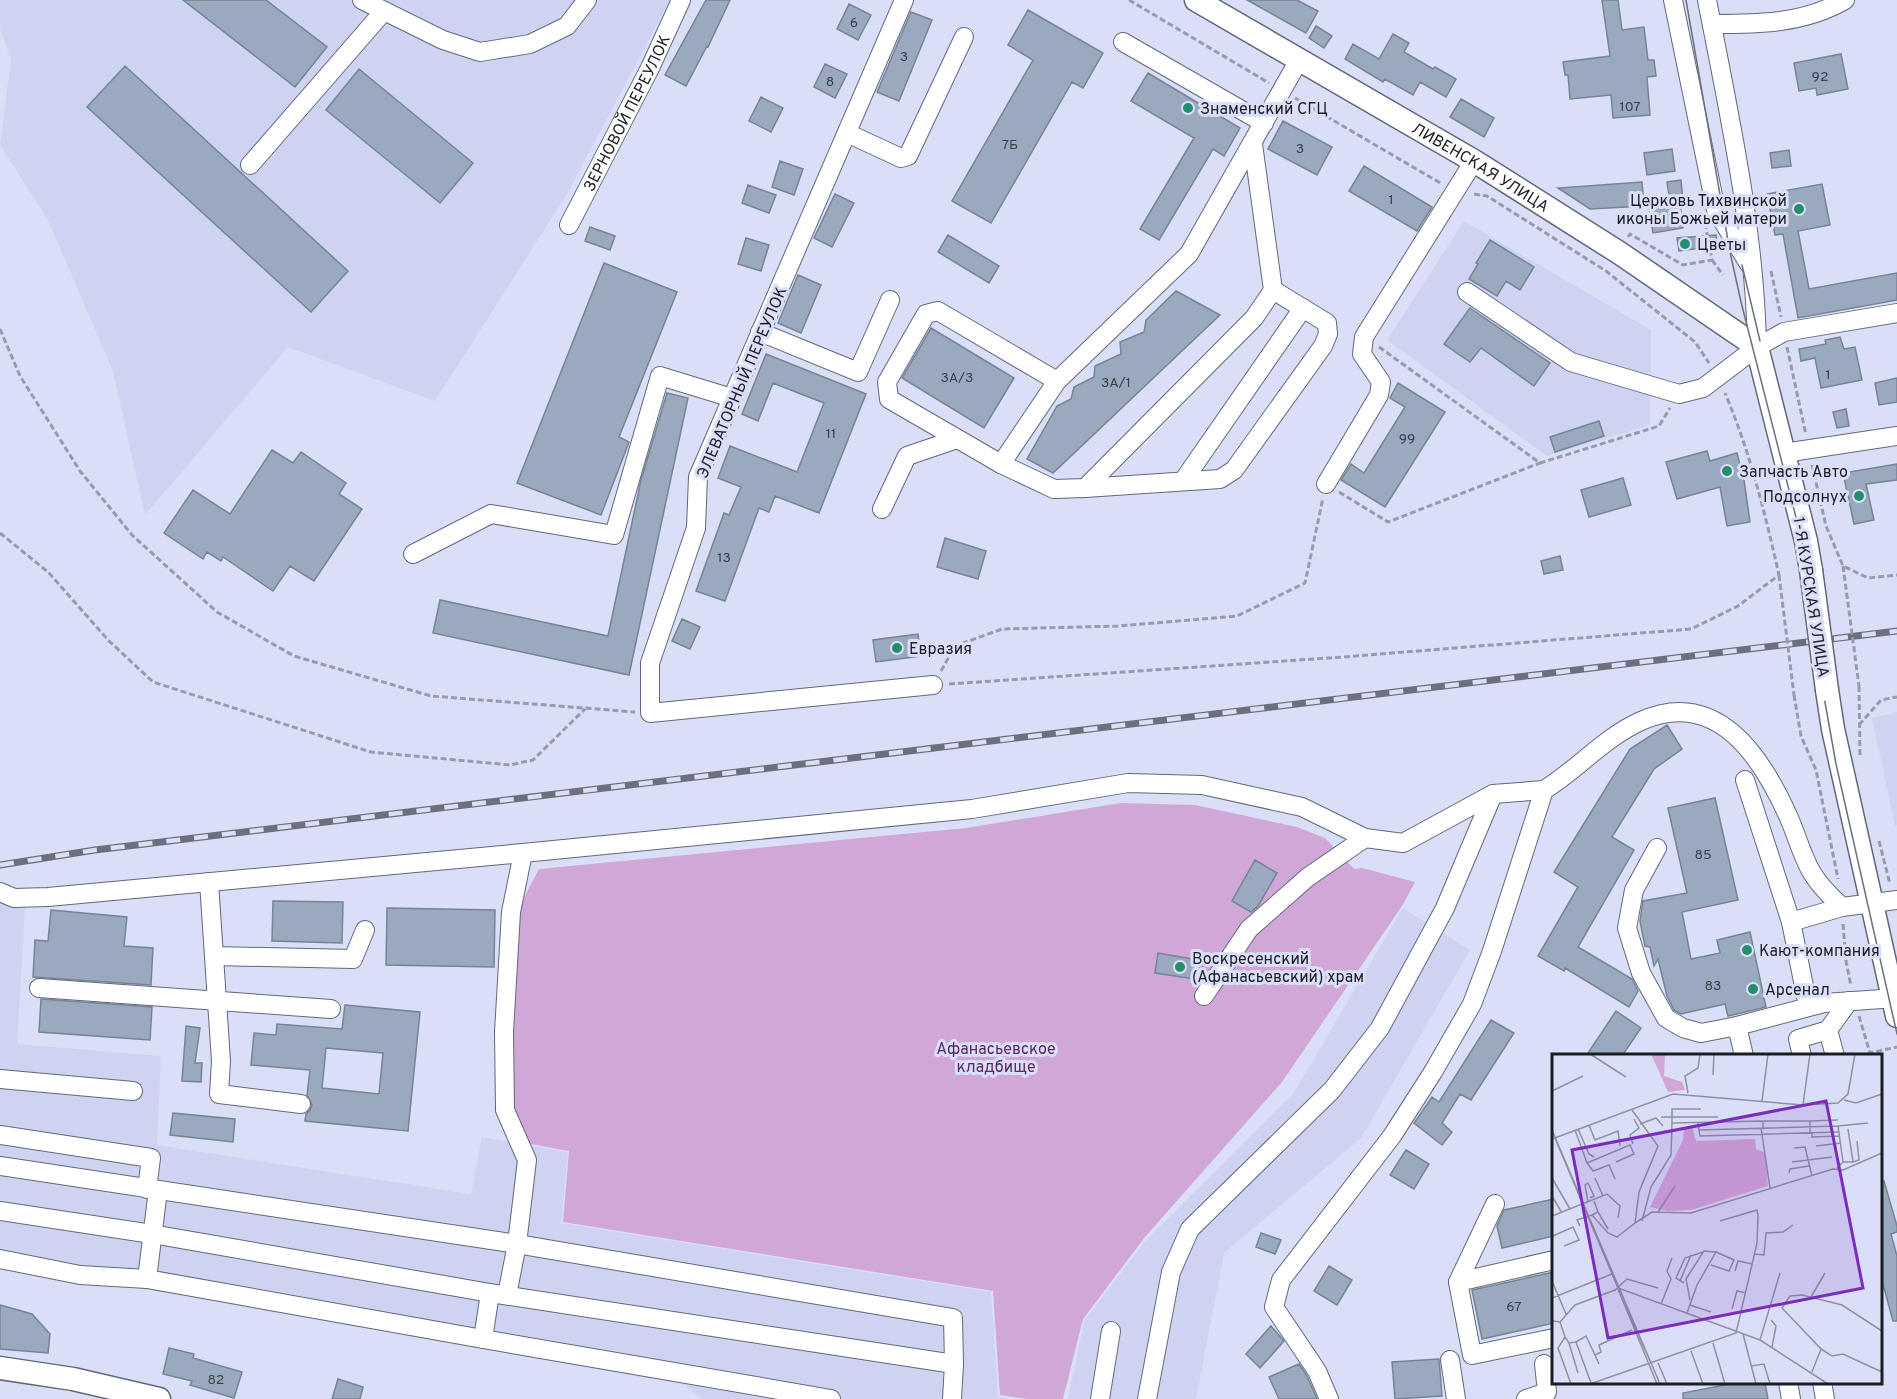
<svg xmlns="http://www.w3.org/2000/svg" width="1897" height="1399" font-family="Overpass,sans-serif">
<rect width="100%" height="100%" fill="#dadff7"/>
<path fill="#ced3f2" d="M0,0H670L567,194L435,401L288,347L145,515L113,371L48,220L0,145L11,60L0,27Z
M1464,221L1651,330L1650,425L1547,456L1387,340Z
M1897,712V825L1895,826L1872,718Z
M26,892L17,1044L161,1056L157,1145L471,1194L482,1137L568,1152L561,1223L991,1292L998,1397L1011,1399H703L682,1384L0,1264V896Z
M1403,908L1470,950L1361,1138L1224,1253L1196,1399H1068L1084,1321L1147,1239L1293,1094Z"/>
<path fill="#d1a7d8" d="M1121,803L1195,805L1297,827L1325,838L1354,869L1362,868L1415,882L1402,906L1282,1082L1145,1237L1083,1319L1063,1399H1027L1000,1395L993,1291L563,1222L569,1151L525,1143L510,1107L519,907L539,869L966,828Z"/>
<path fill="#9aa9bd" stroke="#758496" stroke-width="1.5" fill-rule="evenodd" d="M183,0H266L327,47L295,87Z
M706,0H730L708,47L707,46L686,86L665,75Z
M1247,0H1297L1318,11L1306,33Z
M1602,0H1618L1622,30L1644,27L1648,60H1654L1656,76L1647,77L1650,115L1613,118L1611,95L1570,99L1568,75H1565L1563,62L1610,56Z
M849,4L871,15L858,40L837,29Z
M1028,10L1103,53L1083,88L1072,82L991,223L952,201L1033,60L1008,45Z
M911,12L932,20L899,101L877,92Z
M1316,26L1332,36L1324,48L1309,38Z
M1393,34L1409,43L1404,52L1433,69L1435,67L1456,79L1446,97L1420,82L1413,95L1385,79L1383,82L1345,59L1353,44L1379,59Z
M1841,54L1848,89L1817,95L1816,88L1799,91L1794,63Z
M825,64L847,74L835,98L814,87Z
M125,66L348,271L311,312L87,107Z
M359,69L473,163L440,203L326,110Z
M1148,73L1240,128L1224,156L1213,149L1159,240L1140,229L1194,138L1131,101Z
M761,97L783,108L771,132L749,121Z
M1461,99L1494,118L1484,137L1450,117Z
M1283,121L1332,147L1317,175L1268,149Z
M1672,149L1675,171L1647,175L1644,153Z
M1789,150L1791,166L1772,168L1770,153Z
M780,161L803,169L794,195L772,187Z
M1364,166L1432,207L1417,231L1349,191Z
M1681,180L1683,200L1670,202L1667,182Z
M1642,182L1644,206L1590,209L1558,188Z
M1822,184L1830,225L1798,231L1809,289L1897,273V300L1798,318L1783,234L1775,235L1767,194Z
M748,185L776,195L769,213L742,203Z
M835,194L854,203L832,247L814,238Z
M1680,203L1683,228L1653,233L1649,207Z
M590,227L615,236L610,250L585,241Z
M948,235L999,266L989,283L938,252Z
M1716,235L1717,246L1679,251L1677,238Z
M746,238L769,245L761,271L738,264Z
M1490,240L1534,267L1520,290L1506,281L1497,296L1469,279L1478,264L1476,263Z
M604,263L677,292L619,437L629,442L601,515L517,483Z
M798,275L821,285L801,333L778,323Z
M1176,291L1220,315L1053,473L1027,459L1057,406L1071,399L1074,387L1094,377L1095,366L1121,354L1120,342L1144,332L1146,320Z
M1470,308L1550,363L1534,386L1481,348L1470,362L1444,344Z
M931,328L1014,378L984,428L902,378Z
M1840,337L1844,349L1855,347L1862,380L1821,388L1815,358L1801,361L1799,349L1826,344L1825,340Z
M766,354L866,394L819,513L775,496L769,512L759,508L725,601L696,591L724,513L729,515L741,487L718,478L730,446L797,472L824,403L773,383L758,421L742,414Z
M1897,378V402L1879,405L1875,383Z
M1398,383L1445,412L1385,507L1341,480L1351,464L1364,473L1405,407L1390,398Z
M667,393L688,398L629,675L433,633L440,600L608,636L641,480Z
M1846,409L1849,426L1837,428L1833,412Z
M1599,421L1604,436L1555,452L1550,437Z
M272,450L293,463L301,452L346,483L339,494L362,509L314,581L290,566L273,591L223,557L221,561L207,552L203,559L164,533L193,490L230,514Z
M1707,451L1710,461L1737,453L1744,480L1750,522L1727,526L1720,487L1677,499L1666,462Z
M1897,464V480L1866,484L1874,520L1854,524L1843,473Z
M1623,478L1631,505L1589,517L1581,490Z
M945,538L986,551L978,579L937,567Z
M1560,556L1563,570L1544,574L1541,561Z
M682,619L700,627L690,649L672,641Z
M918,634L921,656L876,662L873,640Z
M1667,725L1682,749L1654,769L1612,837L1634,850L1578,947L1632,979L1638,991L1629,1007L1565,968L1564,971L1538,956L1578,887L1554,872L1630,749Z
M1715,798L1738,900L1682,912L1691,959L1720,953L1717,940L1750,932L1766,1007L1728,1016L1725,1004L1681,1014L1674,1010L1667,996L1658,959L1654,966L1650,947L1645,946L1640,921L1643,901L1687,893L1668,808Z
M1255,860L1277,873L1258,906L1251,912L1232,901Z
M273,901L343,902L342,943L272,941Z
M387,908L495,910L494,967L386,965Z
M51,910L127,917L124,946L153,948L151,985L33,977L35,940L48,941Z
M1158,953L1204,961L1201,980L1155,973Z
M41,999L152,1007L150,1040L39,1032Z
M345,1005L420,1012L408,1131L305,1121L306,1114L310,1110L312,1105L307,1095L310,1070L251,1065L254,1033L276,1035L277,1024L342,1029ZM326,1048L383,1053L379,1094L322,1088Z
M1616,1011L1641,1028L1622,1056H1586Z
M1491,1020L1514,1033L1471,1100L1460,1094L1442,1123L1452,1132L1442,1145L1414,1123L1432,1097L1439,1102Z
M186,1026L200,1028L195,1063H202L201,1082L182,1081Z
M173,1113L235,1119L233,1142L170,1135Z
M1406,1150L1429,1164L1414,1189L1390,1175Z
M1884,1181L1897,1226V1232L1891,1234L1897,1256V1321H1893L1881,1277V1182Z
M1554,1199V1236L1502,1248L1497,1226L1504,1210Z
M1261,1233L1281,1240L1275,1254L1256,1247Z
M1329,1266L1352,1280L1337,1305L1314,1291Z
M1554,1272V1323L1482,1339L1472,1290Z
M0,1305L32,1314L50,1334L48,1353L0,1349Z
M1271,1326L1284,1341L1260,1368L1246,1354Z
M169,1348L194,1354L193,1358L242,1372L234,1398L190,1385L192,1381L163,1374Z
M1439,1359L1442,1396L1395,1399L1392,1362Z
M1299,1364L1307,1376L1317,1399H1279L1269,1377Z
M338,1379L363,1387L360,1399H332Z
M1735,1383H1765L1768,1399H1683V1393Z"/>
<g fill="none" stroke-linecap="round" stroke-linejoin="round">
<defs>
<g id="minor">
<path d="M362,0L443,40L480,52L530,44L567,26L587,0"/>
<path d="M904,0L698,477L696,528L650,663V713L933,685"/>
<path d="M1673,0L1716,210L1749,264"/>
<path d="M1707,0C1729,114 1755,230 1757,347"/>
<path d="M1712,24C1759,24 1803,24 1845,0"/>
<path d="M1123,42L1264,123"/>
<path d="M847,133L901,158L908,156L964,37"/>
<path d="M250,165L384,11"/>
<path id="s1" d="M569,225L650,68L681,0"/>
<path d="M1467,292L1571,362L1679,394L1703,388L1757,347L1784,332L1897,313"/>
<path d="M760,332L858,372L890,300"/>
<path d="M1057,381L938,311L926,314L887,382L889,399L1001,464L1057,381L1189,254L1299,60"/>
<path d="M1784,453L1897,436"/>
<path d="M1001,464L1054,489L1085,488L1254,318L1273,290L1253,144"/>
<path d="M1183,481L1303,308"/>
<path d="M1326,484L1379,395L1381,382L1362,354L1364,337L1474,161"/>
<path d="M1085,488L1220,479L1234,470L1323,346L1328,334L1327,323L1273,290"/>
<path d="M882,509L907,456L957,439"/>
<path d="M413,554L491,514L614,535L660,376L732,398"/>
<path d="M1745,780L1791,922"/>
<path d="M1657,848L1634,890L1627,928L1641,973L1666,1018L1683,1028L1701,1033L1737,1026L1824,1003L1897,998"/>
<path d="M209,882L221,1061L219,1094L301,1104"/>
<path d="M0,892L14,898L48,897L523,853L972,809L1128,783L1202,785L1302,807L1365,838L1403,843L1493,794L1544,790"/>
<path d="M214,956L353,959L365,930"/>
<path d="M39,988L331,1009"/>
<path d="M1204,996L1249,929L1308,877L1365,838"/>
<path d="M1808,1006L1791,922L1842,907"/>
<path d="M1737,1026L1744,1056"/>
<path d="M1828,1030L1835,1056"/>
<path d="M1802,1056L1798,1039L1828,1030L1849,1001"/>
<path d="M0,1079L133,1091"/>
<path d="M0,1135L151,1158L147,1189"/>
<path d="M0,1166L517,1244L953,1318L954,1364"/>
<path d="M158,1190L147,1279L483,1339"/>
<path d="M0,1211L152,1234L490,1293L954,1364L952,1399"/>
<path d="M0,1259L80,1275L147,1279"/>
<path d="M1554,1260L1458,1282L1472,1355L1554,1338"/>
<path d="M1458,1282L1495,1204"/>
<path d="M490,1293L483,1339L831,1399"/>
<path d="M507,1295L517,1244L527,1160L505,1110L504,1032L511,912L523,853"/>
<path d="M1450,1360L1456,1399"/>
<path d="M1788,1382L1791,1399"/>
<path d="M1822,1382L1825,1399"/>
<path d="M1100,1399L1111,1331"/>
<path d="M1147,1399L1171,1272L1190,1229L1332,1090L1380,1028L1445,908L1493,794"/>
<path d="M1329,1399L1317,1371L1274,1307L1281,1280L1392,1136L1433,1072L1472,1004L1492,951L1544,790C1578,769 1605,737 1641,721C1717,687 1762,757 1789,818C1797,836 1802,856 1812,873C1820,886 1831,897 1842,907L1897,900"/>
<path d="M1526,1399L1547,1392L1544,1364"/>
</g>
<g id="major">
<path id="s2" d="M1196,0L1474,161L1618,252L1757,347L1806,541L1811,570"/>
<path d="M1827,690L1833,729L1897,1016"/>
<path d="M0,1368L73,1379L159,1399"/>
</g>
</defs>
<use href="#minor" stroke="#63677c" stroke-width="20"/>
<use href="#major" stroke="#63677c" stroke-width="25"/>
<path stroke="#979bae" stroke-width="3" stroke-dasharray="6 3" stroke-linecap="butt" d="M1129,0L1269,83
M1295,98L1442,184
M1474,194L1487,196L1606,271L1695,342L1709,363
M1628,237L1630,234L1683,265L1712,260L1706,228
M1712,260L1723,275
M1771,271L1781,317
M0,329L20,376L80,471L132,535L217,612L294,656L431,696L635,712
M1379,347L1540,463L1659,426L1670,408
M1787,347L1806,435
M1812,465L1826,526L1843,566L1868,578L1897,575
M1339,492L1388,522L1540,463
M0,533L48,572L108,640L153,682L371,752L510,765L533,760L585,709
M941,671L955,646L1002,629L1118,626L1237,616L1305,583L1323,498
M949,684L1343,657L1691,629L1738,606L1779,575C1765,513 1750,452 1725,393
M1859,686L1860,756
M1794,695L1801,736L1816,770L1838,879
M1859,725L1881,700L1897,697
M1879,841L1890,884
M1843,924L1846,961L1851,986
M1859,1016L1870,1053L1897,1047"/>
<use href="#minor" stroke="#fff" stroke-width="18"/>
<use href="#major" stroke="#fff" stroke-width="22"/>
<path stroke="#6c707e" stroke-width="1.5" d="M1686,0L1730,252L1741,302L1802,541L1823,691L1836,764L1897,1034
M1742,265L1760,341"/>
<defs>
<path id="rail" d="M0,865L95,850L1897,631"/>
</defs>
<use href="#rail" stroke="#6c707e" stroke-width="7"/>
<use href="#rail" stroke="#dadff7" stroke-width="4.5" stroke-dasharray="14" stroke-linecap="butt"/>
<defs>
<path id="major-bridge" d="M1811,570L1827,690"/>
</defs>
<use href="#major-bridge" stroke="#63677c" stroke-width="25" stroke-linecap="butt"/>
<path stroke="#979bae" stroke-width="3" stroke-dasharray="6 3" stroke-linecap="butt" d="M1843,566L1859,686
M1779,575L1794,695"/>
<use href="#major-bridge" stroke="#fff" stroke-width="22"/>
</g>
<g fill="#228e6d" stroke="#dadff7" stroke-width="2">
<circle cx="1188" cy="108" r="6"/>
<circle cx="1799" cy="209" r="6"/>
<circle cx="1685" cy="244" r="6"/>
<circle cx="1727" cy="471" r="6"/>
<circle cx="1859" cy="496" r="6"/>
<circle cx="897" cy="648" r="6"/>
<circle cx="1747" cy="950" r="6"/>
<circle cx="1180" cy="967" r="6"/>
<circle cx="1753" cy="989" r="6"/>
</g>
<g text-anchor="middle" stroke-width="6" stroke-linejoin="round" paint-order="stroke">
<g font-size="14" fill="#3b404b">
<text x="854" y="27">6</text>
<text x="904" y="61">3</text>
<text x="1820" y="81">92</text>
<text x="830" y="86">8</text>
<text x="1630" y="111">107</text>
<text x="1010" y="149">7Б</text>
<text x="1300" y="153">3</text>
<text x="1391" y="204">1</text>
<text x="1828" y="379">1</text>
<text x="957" y="382">3А/3</text>
<text x="1116" y="387">3А/1</text>
<text x="831" y="438">11</text>
<text x="1407" y="443">99</text>
<text x="724" y="562">13</text>
<text x="1703" y="859">85</text>
<text x="1713" y="990">83</text>
<text x="1514" y="1311">67</text>
<text x="216" y="1384">82</text>
</g>
<g font-size="16" fill="#1b1d25" stroke="#dadff7" text-anchor="start">
<text x="1200" y="114">Знаменский СГЦ</text>
<text x="1787" y="206" text-anchor="end">Церковь Тихвинской<tspan x="1787" dy="18">иконы Божьей матери</tspan></text>
<text x="1697" y="250">Цветы</text>
<text x="1739" y="477">Запчасть Авто</text>
<text x="1847" y="502" text-anchor="end">Подсолнух</text>
<text x="909" y="654">Евразия</text>
<text x="1759" y="956">Кают-компания</text>
<text x="1192" y="964">Воскресенский<tspan x="1192" dy="18">(Афанасьевский) храм</tspan></text>
<text x="1765" y="995">Арсенал</text>
</g>
<g font-size="16" fill="#1b1d25" stroke="#dadff7">
<text dy="6" stroke="none"><textPath href="#s1" startOffset="126">ЗЕРНОВОЙ ПЕРЕУЛОК</textPath></text>
<text dy="6" stroke="none"><textPath href="#s2" startOffset="330">ЛИВЕНСКАЯ УЛИЦА</textPath></text>
<text transform="translate(741 382) rotate(-67)" y="6">ЭЛЕВАТОРНЫЙ ПЕРЕУЛОК</text>
<text transform="translate(1812 597) rotate(81)" y="6">1-Я КУРСКАЯ УЛИЦА</text>
</g>
<g font-size="16" fill="#5d2867" stroke="#dadff7">
<text x="996" y="1054">Афанасьевское<tspan x="996" dy="18">кладбище</tspan></text>
</g>
</g>
<g transform="translate(1552 1054)">
<rect width="330" height="330" fill="#dadff7"/>
<path d="M99,0H113L112,22L130,28L133,36L116,38ZM140,73L144,87L203,85L204,95L213,99L216,132L139,156L115,157L98,153L131,86L132,74Z" fill="#d1a7d8"/>
<path fill="none" stroke="#8e91a3" stroke-width="1.5" d="M38,0L74,23M161,21L162,0M0,37L31,22M136,39L133,22L146,14L148,0M292,46L304,49L330,40M210,47L216,0M251,51L258,0M109,63H120V55H149M212,67H258V79M258,67L286,66M120,69V63H166M146,69L147,76L286,72L291,108L285,114M88,70L104,64L111,72M37,71L43,86L66,77L68,92M286,72L316,69M209,74L218,134M26,75L37,100L42,103M0,76L108,330M23,76L35,109L78,91L82,100L64,108M147,76L148,82L286,78M0,77L66,234L208,286L276,330M260,79V83L287,82M0,85L121,40L251,51L286,49L296,40L303,0M81,90L78,81L87,74L82,65M264,92L289,89M242,94L253,93L260,122M240,108L280,103M291,108H301L296,75M301,108L307,106L305,87M35,109L41,117L57,111L63,125M237,119L238,115L257,112M0,124L18,155M43,124L51,142M0,142L10,159M36,148L33,131L36,129L42,142L38,144M46,158L56,175M106,158L123,132M40,161L46,158L42,147M0,162L55,140L68,152L66,164M90,167L99,133L119,101L120,69L211,67V74M83,169L100,158L139,159L281,115L291,116L330,99M28,172L25,166L40,161L56,179L65,183L83,169L87,138L106,92L80,56M0,179L1,182L21,173L27,186L12,192M202,200L212,201L214,179L231,178L241,171M183,217L186,207L200,210M0,227L14,260M128,227L139,201M132,229L124,224L133,204L151,198M66,235L105,330M259,243L273,219M0,244L60,220M70,245L99,309M138,246L134,225L152,197L164,198M109,250L119,225L115,217L120,204M138,251L159,258M180,255L185,237L194,239M135,259L145,231L164,198L182,206L177,217L159,211M219,266L224,272L220,293M0,267L8,268L23,251L63,236L75,225L106,234M8,268L13,283L6,294L19,330M191,280L204,330M13,283L17,289L24,288L39,329M208,286L228,219M24,288L34,282L43,301M17,289L26,319M161,289L173,330M269,295L280,302L291,300L330,318M139,297L151,330M106,309L115,330M47,310L43,301L49,298L47,291L80,276M199,312L212,310L218,330M260,318L269,295L230,254L238,242L250,241L290,251L330,277M38,330L184,279L205,189L206,162L205,156L168,167"/>
<path fill="#7b2cbf" fill-opacity="0.15" stroke="#7b2cbf" stroke-width="3" d="M274,47L311,234L56,284L20,96Z"/>
<rect width="330" height="330" fill="none" stroke="#1b1d25" stroke-width="3"/>
</g>
</svg>
